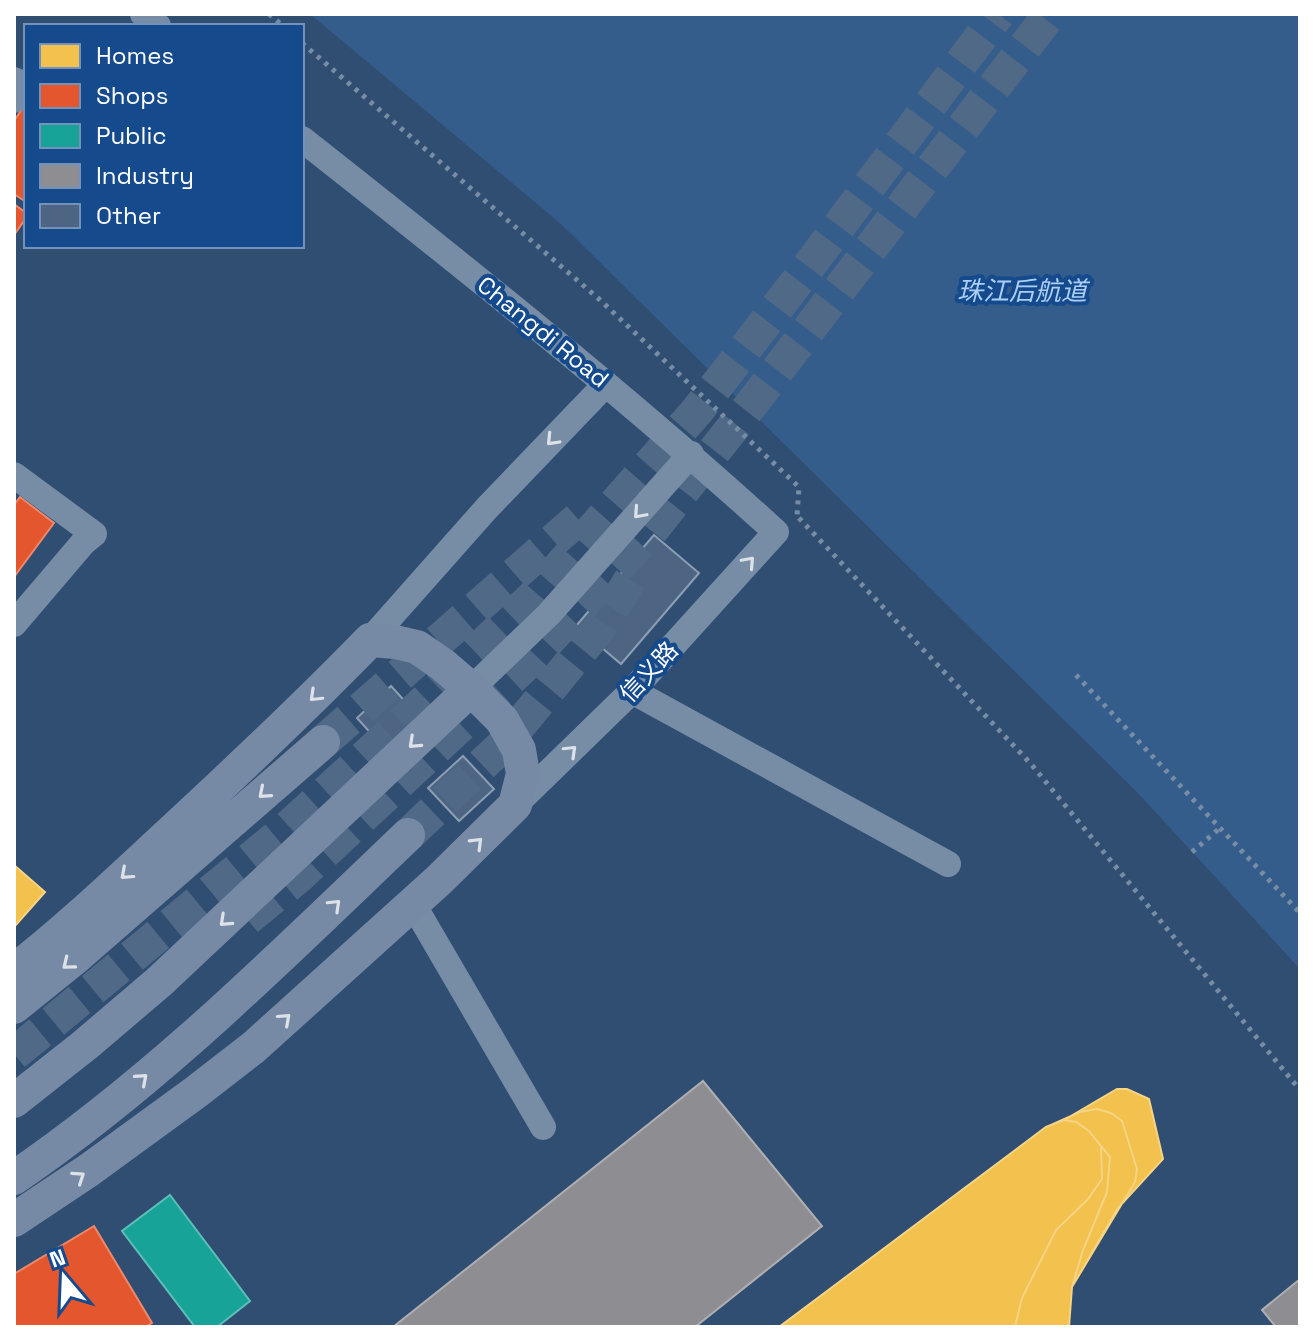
<svg xmlns="http://www.w3.org/2000/svg" width="1314" height="1341" font-family="'Space Grotesk','Noto Sans SC',sans-serif">
<rect width="100%" height="100%" fill="#304e72"/>
<path fill="#355d8b" d="M310,14H1300V969L1137,792L560,223Z"/>
<path fill="#f2c14e" stroke="#f6d483" stroke-width="2" d="M14,865L45,892L14,927Z
M1117,1089H1127L1149,1099L1163,1159L1118,1208L1072,1287L1069,1327H779L1046,1127L1064,1120Z
M1097,1109L1111,1113L1122,1121L1137,1169L1135,1182L1072,1287L1069,1327H779L1046,1127L1080,1112Z
M1064,1120L1076,1122L1089,1131L1101,1146L1102,1179L1088,1199L1056,1230L1022,1298L1015,1327H779L1046,1127Z
M1064,1120L1076,1122L1089,1131L1110,1157L1107,1192L1083,1250L1072,1287L1069,1327H779L1046,1127Z"/>
<path fill="#e4572e" stroke="#ec896d" stroke-width="2" d="M26,103V202L14,194V121Z
M14,204L26,213V218L14,235Z
M20,497L54,523L14,577V505Z
M94,1226L152,1323L145,1327H14V1274Z"/>
<path fill="#17a398" stroke="#5dbfb7" stroke-width="2" d="M170,1195L250,1301L217,1327H195L122,1231Z"/>
<path fill="#8d8d92" stroke="#afafb3" stroke-width="2" d="M703,1081L822,1226L695,1327H393Z
M1300,1279V1327H1276L1262,1310Z"/>
<path fill="#4d6582" stroke="#8c9eb3" stroke-width="2" d="M654,535L699,573L621,664L576,626Z
M391,686L422,720L388,752L357,718Z
M463,756L494,789L459,821L428,788Z"/>
<g fill="none" stroke-linecap="round" stroke-linejoin="round">
<path stroke="#4f6987" stroke-width="34" stroke-dasharray="34 17" stroke-linecap="butt" d="M323,742L578,519
M408,835L504,744L601,626L637,570
M247,919L298,877L524,666L648,535L757,397L1050,14
M14,1054L283,832L404,721L534,596L697,411L803,274L998,14"/>
<path stroke="#778da6" stroke-width="5" stroke-dasharray="4 6" stroke-linecap="butt" d="M269,14L283,26
M302,43L599,299L799,487L797,516
M799,518L1031,764L1300,1090
M1076,675L1300,913
M1192,852L1220,828"/>
<path stroke="#778da6" stroke-width="26" d="M143,14L158,26
M14,80L25,85L14,100
M302,139C463,266 624,394 776,532L632,691L515,805
M14,475L94,534L83,543L14,624
M370,640L487,508L606,384
M471,689L549,614L691,454
M632,691L948,864
M413,904L543,1127"/>
<path stroke="#778aa5" stroke-width="34" d="M14,971C68,929 118,881 169,834C237,771 305,707 370,640L395,642L417,647L443,665L471,689L502,720L519,750L523,774L515,805L439,880L254,1047L196,1092L89,1170L14,1220
M14,1007L76,957L323,742
M14,1101L85,1045L159,982L471,689
M14,1178C158,1080 283,954 408,835"/>
</g>
<defs><path id="oneway-chevron" d="M-2-3.5L2.5 0L-2 3.5" fill="none" stroke-width="1.6" stroke-linecap="round" stroke-linejoin="round" transform="scale(2)"/></defs>
<g stroke="#dde2e9">
<use href="#oneway-chevron" transform="translate(552 440) rotate(134)"/>
<use href="#oneway-chevron" transform="translate(639 513) rotate(132)"/>
<use href="#oneway-chevron" transform="translate(749 562) rotate(-48)"/>
<use href="#oneway-chevron" transform="translate(571 751) rotate(-44)"/>
</g>
<g stroke="#dde2e8">
<use href="#oneway-chevron" transform="translate(315 696) rotate(136)"/>
<use href="#oneway-chevron" transform="translate(414 743) rotate(137)"/>
<use href="#oneway-chevron" transform="translate(264 793) rotate(139)"/>
<use href="#oneway-chevron" transform="translate(477 843) rotate(-45)"/>
<use href="#oneway-chevron" transform="translate(126 874) rotate(138)"/>
<use href="#oneway-chevron" transform="translate(335 905) rotate(-44)"/>
<use href="#oneway-chevron" transform="translate(225 921) rotate(137)"/>
<use href="#oneway-chevron" transform="translate(68 964) rotate(141)"/>
<use href="#oneway-chevron" transform="translate(285 1019) rotate(-42)"/>
<use href="#oneway-chevron" transform="translate(142 1079) rotate(-41)"/>
<use href="#oneway-chevron" transform="translate(79 1177) rotate(-34)"/>
</g>
<g text-anchor="middle" stroke-width="8" stroke-linejoin="round" paint-order="stroke">
<g font-size="24" fill="#fff" stroke="#154a8d">
<text transform="translate(543 332) rotate(39)" y="8">Changdi Road</text>
<text transform="translate(649 672) rotate(-47)" y="8">信义路</text>
</g>
<g font-size="26" font-style="italic" fill="#aacef7" stroke="#154a8d">
<text x="1022" y="300">珠江后航道</text>
</g>
</g>
<rect width="1314" height="1341" fill="none" stroke="#ffffff" stroke-width="32"/>
<rect x="24" y="24" width="280" height="224" fill="#154a8d" stroke="#7392bb" stroke-width="2"/>
<rect x="40" y="44" width="40" height="24" fill="#f2c14e" stroke="#7392bb" stroke-width="2"/>
<text x="96" y="64" font-size="24" fill="#ffffff">Homes</text>
<rect x="40" y="84" width="40" height="24" fill="#e4572e" stroke="#7392bb" stroke-width="2"/>
<text x="96" y="104" font-size="24" fill="#ffffff">Shops</text>
<rect x="40" y="124" width="40" height="24" fill="#17a398" stroke="#7392bb" stroke-width="2"/>
<text x="96" y="144" font-size="24" fill="#ffffff">Public</text>
<rect x="40" y="164" width="40" height="24" fill="#8d8d92" stroke="#7392bb" stroke-width="2"/>
<text x="96" y="184" font-size="24" fill="#ffffff">Industry</text>
<rect x="40" y="204" width="40" height="24" fill="#4d6582" stroke="#7392bb" stroke-width="2"/>
<text x="96" y="224" font-size="24" fill="#ffffff">Other</text>
<g transform="translate(64 1277) rotate(341)" stroke="#154a8d" stroke-width="6" paint-order="stroke">
<path d="M0-6L14 30L0 20L-14 30Z" fill="#ffffff"/>
<text y="-12" font-size="22" font-weight="bold" text-anchor="middle" fill="#ffffff">N</text>
</g>
</svg>
